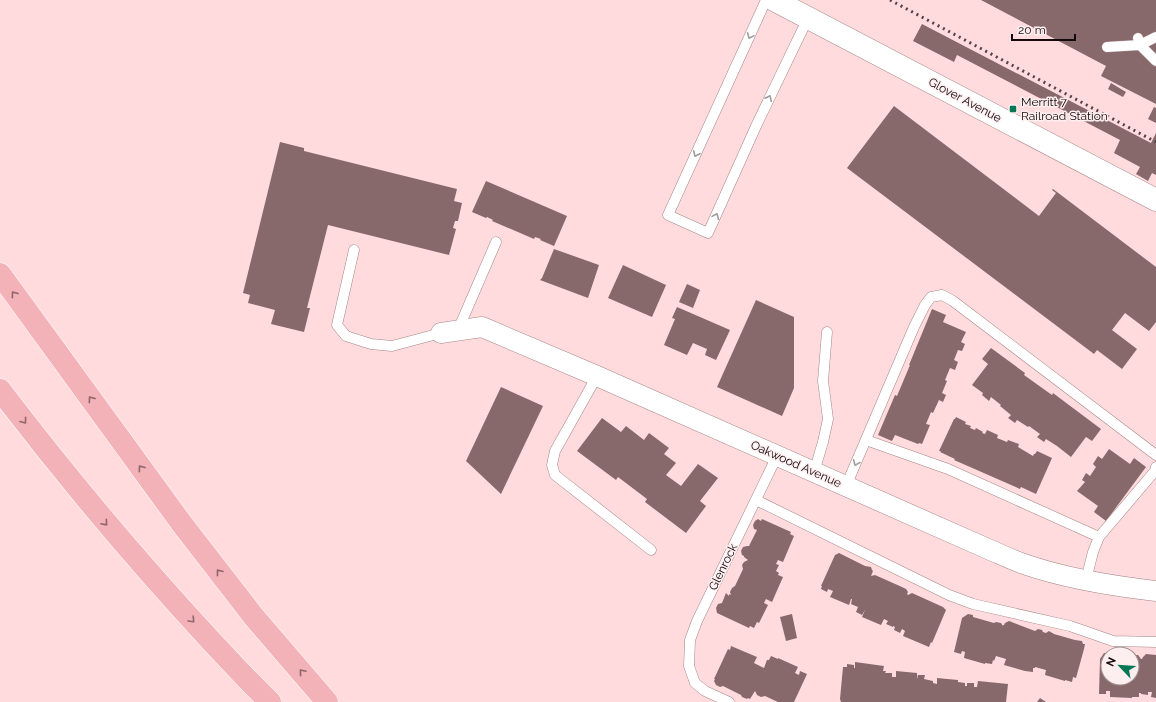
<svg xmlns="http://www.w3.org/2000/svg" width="1156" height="702" font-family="Raleway,sans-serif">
<rect width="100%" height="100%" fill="#ffdbdd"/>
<path fill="#88696b" d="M981,0H1156V104L1101,76L1106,66Z
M922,24L1151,143L1156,133V175L1152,173L1148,181L1136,174L1140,167L1114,153L1120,140L957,55L954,62L913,41Z
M1111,83L1126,92L1123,97L1108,89Z
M894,106L1039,216L1056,193L1052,190L1053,189L1156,267V322L1149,331L1125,313L1112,330L1137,349L1122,369L1097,350L1094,354L847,168Z
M1154,107L1156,108V123L1148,119Z
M280,142L304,148V151L457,189L454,201L462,203L458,221H455L453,228L456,229L449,255L328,225L307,308H310L304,332L271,324L275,310L248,303L250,295L243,293Z
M486,181L567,216L554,246L540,240L541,239L535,237L534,239L492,221L493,220L487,217L486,218L472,212Z
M554,249L599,265L588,298L540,280L542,278Z
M623,265L666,285L652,317L608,298Z
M687,284L700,290L693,308L679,302Z
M756,300L794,317V388L782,416L717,387Z
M677,307L730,330L716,360L705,355L707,349L693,343L687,355L664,345L675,319L672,318Z
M932,309L946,315L943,322L966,332L961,342L965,344L962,351L958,350L954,360L958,362L955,370L950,368L945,380L947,381L942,393L946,395L943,402L939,400L933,413L931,412L926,424L930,425L922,444L919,443L918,444L895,435L892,441L878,435L895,395L897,396L910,365H909Z
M991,348L1025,373L1024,375L1052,395L1053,393L1101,429L1092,441L1086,437L1071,457L1057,446L1046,439L1044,442L1037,437L1040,434L1029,426L1028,427L1017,420L1015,423L1008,418L1011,415L1000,406L1001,405L991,397L989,401L982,395L983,393L972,385L988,364L982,359Z
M501,387L543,406L501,494L466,461Z
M956,417L966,422L965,424L971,426L970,428L975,430L976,428L983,432L982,433L985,434L987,430L998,435L997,438L1007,442L1008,440L1019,444L1018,447L1033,456L1034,454H1035L1037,451L1052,458L1036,494L1021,487L1020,489L954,460L955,459L940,452L941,451H939L954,419H955Z
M602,418L621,432L626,426L644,440L649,433L669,448L664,454L676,463L666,475L681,486L698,464L718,478L700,501L706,506L686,533L645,502L647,499L618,477L616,480L577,451Z
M1109,449L1130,464L1134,458L1146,467L1106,521L1094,512L1098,506L1077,491L1085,482L1082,480L1086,473L1090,476L1096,467L1093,464L1098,456L1102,459Z
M758,519L761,521L762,519L791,532L790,534L794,536L783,562L778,560L776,564L779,565L776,571L779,573L778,575L783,577L772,602L766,599L764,603L768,605L759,623L757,622L754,628L750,626L749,628L717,613L716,608L718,604L722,603L726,593L729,596V594L731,595L730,592L732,588L735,586L743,569L742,565L744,562L748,560L744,557V556L742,555L741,551L743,547L747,546H749L757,530L754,529L753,525L755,521Z
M839,553L865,566L871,567L872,570L873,571L871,576L875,575L902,587L906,589L908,592L907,594L908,595L912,593L943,607L946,610L932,643L931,642L929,647L903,636L905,631L902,629L900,633L894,630L895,627L893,626V627L886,624L888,621L884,619L881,625L862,617L865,610L862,615L856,612L858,607L851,604L852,599H851L849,605L830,597L833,591L828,589L827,592L821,589L822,586H821L835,555Z
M792,614L797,638L786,641L780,617Z
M968,614L973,615V617L994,623L996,622L1001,623L1003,626V625H1004L1005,623L1009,621L1035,631L1038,629L1042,630L1043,632L1046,633L1049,631L1054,634L1075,640L1082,641L1083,644H1085L1084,649L1076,678L1073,677L1072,682L1065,680V681L1045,675L1046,670L1035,667V668H1033V672L1025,671L1004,665L1006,659L996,656L994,661L993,660L992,664L985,663V664L964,658L965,652L962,651L961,654L954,652L962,618Z
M731,646L757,657L754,663L764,668L767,660H769L771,656L778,659V658L798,667L795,673L799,675L800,671L807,674L794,702H778L765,696L761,697L757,695L755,691L750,699L748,698L747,699L742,697L741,695L723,686L720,687L716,685L714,681L715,679H714L728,649L730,650Z
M1104,653H1108V678H1132V655H1138L1141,659H1142L1143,657L1146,654L1156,655V698L1151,697L1152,692H1148V695L1141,694V693H1139V697H1132V698L1110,697V691H1106V694H1099L1100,659Z
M855,662L884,666L883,671H886L885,673H892V677H896V671L917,673V679L918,675H925L924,679L933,681V683L937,684V678L958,680V682L965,683V686H967V683H974V687H977L978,681L1008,684L1006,702H841L840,699L843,667H847V664L854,665V668H855Z
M1040,698L1046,702H1037Z"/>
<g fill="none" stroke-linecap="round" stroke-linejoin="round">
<defs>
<path id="service" d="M766,0L668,215L708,233L757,124L808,18
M1138,38L1140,45L1156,61
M1107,47L1140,45L1156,37
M354,250L337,325L346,336L371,344L392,346L441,333
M458,330L496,242
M597,376L555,451L552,465L555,475L651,550
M866,440L948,469L1099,537
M814,472L823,442L828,419L823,381L827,332
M846,486L914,327L925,305L931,297L942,295L953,301L1156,455
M756,500L949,595L973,604L1070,626L1113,641L1156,642
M1086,580L1093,552L1099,537L1155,471L1156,467
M729,702L705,691L695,683L689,666L690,640L697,621L777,456"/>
<path id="minor" d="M441,333L482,327L597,376L988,549C1000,554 1012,560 1024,564C1067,579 1112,586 1156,591"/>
<path id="tertiary" d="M774,0L1156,200"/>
<path id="motorway" d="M0,274L182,524L254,617L327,702
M0,390C67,478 138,562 213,643C232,663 250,683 270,702"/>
</defs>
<use href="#service" stroke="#a58587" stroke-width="11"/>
<use href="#minor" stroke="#a58587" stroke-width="21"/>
<use href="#tertiary" stroke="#a58587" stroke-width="23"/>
<use href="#motorway" stroke="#fff" stroke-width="23"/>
<use href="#service" stroke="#fff" stroke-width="10"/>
<use href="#minor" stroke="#fff" stroke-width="20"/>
<use href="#tertiary" stroke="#fff" stroke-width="22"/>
<use href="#motorway" stroke="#f2b2b8" stroke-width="22"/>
<path stroke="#554345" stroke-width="3" stroke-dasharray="2 4" stroke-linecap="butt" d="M890,0L1156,142"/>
</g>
<defs><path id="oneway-chevron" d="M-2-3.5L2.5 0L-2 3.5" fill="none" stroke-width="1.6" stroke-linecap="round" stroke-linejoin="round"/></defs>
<g stroke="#a19d9d">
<use href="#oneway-chevron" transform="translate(750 36) rotate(114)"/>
<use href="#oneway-chevron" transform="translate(769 98) rotate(-64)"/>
<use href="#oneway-chevron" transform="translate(696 154) rotate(115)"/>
<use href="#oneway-chevron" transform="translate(716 216) rotate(-66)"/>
<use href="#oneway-chevron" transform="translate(856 463) rotate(113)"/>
</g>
<g stroke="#8f666a">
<use href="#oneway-chevron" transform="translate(14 294) rotate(-126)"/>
<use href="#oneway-chevron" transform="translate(91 399) rotate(-126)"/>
<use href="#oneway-chevron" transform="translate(24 421) rotate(53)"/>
<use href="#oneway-chevron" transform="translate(141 468) rotate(-126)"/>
<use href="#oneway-chevron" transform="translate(105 523) rotate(49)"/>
<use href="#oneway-chevron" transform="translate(219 572) rotate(-128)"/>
<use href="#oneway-chevron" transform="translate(192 620) rotate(47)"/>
<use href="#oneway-chevron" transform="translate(302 672) rotate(-130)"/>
</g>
<rect fill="#057853" stroke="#fdeeef" stroke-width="1.5" x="1009" y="105" width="8" height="8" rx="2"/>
<g text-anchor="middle" stroke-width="3" stroke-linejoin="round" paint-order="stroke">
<g font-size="12" fill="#150a0b" stroke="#fdeeef">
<text transform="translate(965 100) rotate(28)" y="4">Glover Avenue</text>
<text transform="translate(796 464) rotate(24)" y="4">Oakwood Avenue</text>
<text transform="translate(723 567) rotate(-64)" y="4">Glenrock</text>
</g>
<g font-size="12" fill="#150a0b" stroke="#fdeeef" text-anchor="start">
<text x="1021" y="106">Merritt 7<tspan x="1021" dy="14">Railroad Station</tspan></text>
</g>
</g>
<g transform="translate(1120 666) rotate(295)"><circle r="19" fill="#fdeeef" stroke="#a09394"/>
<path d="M0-3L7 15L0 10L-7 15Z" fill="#057853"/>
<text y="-6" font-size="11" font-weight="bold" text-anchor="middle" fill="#150a0b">N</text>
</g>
<path d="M1012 34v6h63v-6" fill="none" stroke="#150a0b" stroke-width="2"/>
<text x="1018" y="34" font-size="12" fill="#150a0b" stroke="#fdeeef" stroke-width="3" paint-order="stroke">20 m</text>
</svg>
